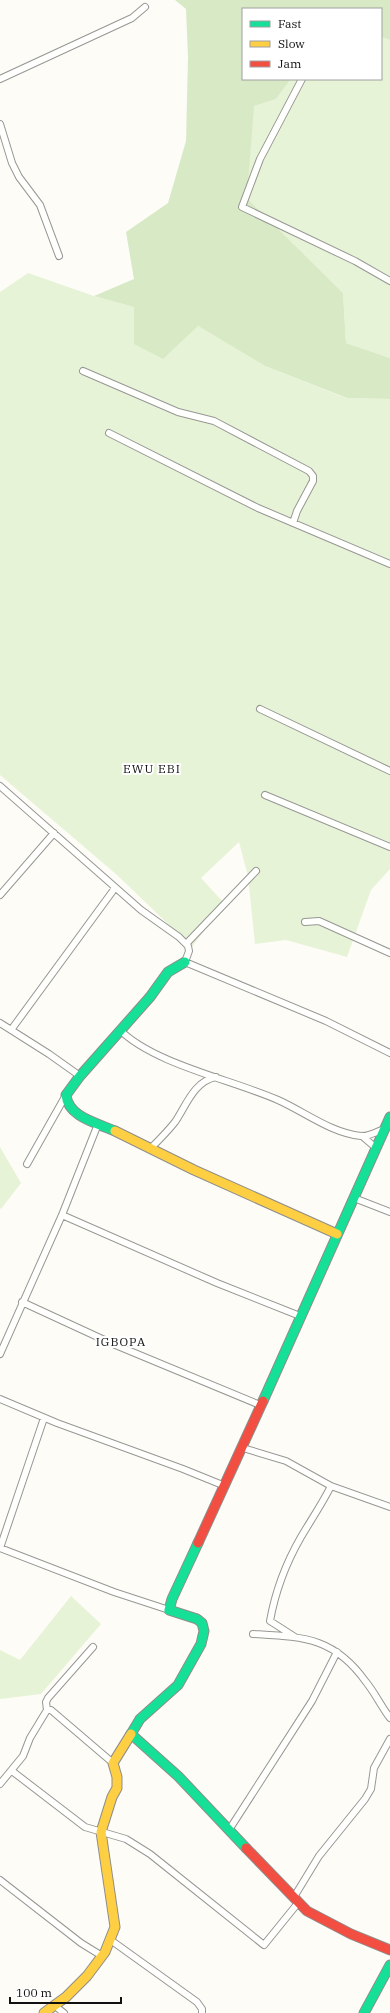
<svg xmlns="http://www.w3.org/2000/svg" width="390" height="2013" font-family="'IBM Plex Serif',serif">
<rect width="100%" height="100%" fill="#fdfcf7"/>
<path fill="#e7f3d7" d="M381,37L390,40V358L346,343L343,293L247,198L253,106L276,99L291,79H381Z
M28,273L94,296L135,307L134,344L198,326L265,366L346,398L390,399V869L371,890L347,957L286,940L255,944L248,876L239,842L201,878L224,903L192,947L117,875L0,775V292Z
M0,1147L21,1183L1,1209L0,1208Z
M71,1596L101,1624L41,1694L0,1699V1650L20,1660Z"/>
<path fill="#d8eac5" d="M175,0H390V40L381,37V9H243V79H291L276,99L254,106L247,198L343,293L346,343L390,358V399L347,398L265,366L198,326L163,359L134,344V307L94,296L134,279L126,232L168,203L186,141L188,57L186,9Z"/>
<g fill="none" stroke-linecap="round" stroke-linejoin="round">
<defs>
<path id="street" d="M0,79L132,18L145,7
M302,79L260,159L242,207L355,261L390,281
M0,124L12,163L19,177L40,205L59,256
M83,371L178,412L214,421L309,471L313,476V481L297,511L293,523
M109,433L258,508L390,564
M260,709L390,771
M0,786L141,910L179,937L188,946L189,951L185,962L326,1021L390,1053
M265,795L390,847
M0,895L54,833
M305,922L319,921L390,953
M186,944L256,871
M0,1023L49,1054L80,1076
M11,1030L115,888
M120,1030C154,1064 233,1080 278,1100C305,1112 331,1133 361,1136C368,1137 378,1131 384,1129
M362,1136L375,1147
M152,1147C160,1139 168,1131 175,1122C186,1106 194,1081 216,1077
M27,1164L66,1095
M354,1198L390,1212
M62,1215L217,1283L300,1316
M22,1302L113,1344L260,1405
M0,1354L62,1215L98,1124
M0,1399L57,1423L183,1469L225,1486
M243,1448L286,1461L331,1486L390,1507
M0,1548L114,1592L169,1610
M0,1548L44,1418
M253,1634C304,1637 334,1637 366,1682C375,1693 381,1706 390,1718
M295,1637L270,1621C275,1593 286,1563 301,1537C311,1520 322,1504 331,1486
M47,1710L46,1702L48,1698L93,1647
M12,1771L85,1827L126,1839L150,1854L264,1945L298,1903
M0,1784L23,1756L30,1738L47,1710H51L113,1763
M229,1830L312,1701L337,1652
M0,1880L81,1943L102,1956
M294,1897L319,1856L365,1799L371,1789L374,1768L390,1739
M112,1941L197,2002L202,2009V2013
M55,2006L64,2013"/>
<path id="fast" d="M115,1131C97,1123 68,1117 66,1095L80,1076L150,997L168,972L185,962
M263,1401L390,1117
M198,1543L172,1599L169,1610L197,1619L202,1623L204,1631L201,1644L178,1685L140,1719L131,1734L178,1776L246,1848
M364,2013L390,1965"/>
<path id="slow" d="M115,1131L194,1170L337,1234
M44,2013L66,1997L87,1976L105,1952L115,1927L101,1832L112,1797L117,1788V1777L113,1763L131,1734"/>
<path id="jam" d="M198,1543L263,1401
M246,1848L307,1911L351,1934L390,1950"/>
</defs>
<use href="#street" stroke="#979795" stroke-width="8"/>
<use href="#fast" stroke="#8e8d8b" stroke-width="11"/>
<use href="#slow" stroke="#8e8d8b" stroke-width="11"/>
<use href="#jam" stroke="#8e8d8b" stroke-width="11"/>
<use href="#street" stroke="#fffffe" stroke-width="6"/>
<use href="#fast" stroke="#16e098" stroke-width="9"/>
<use href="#slow" stroke="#ffcf43" stroke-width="9"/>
<use href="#jam" stroke="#f24e42" stroke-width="9"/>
</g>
<g text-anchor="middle" stroke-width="4" stroke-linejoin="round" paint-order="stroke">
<g font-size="12" letter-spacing="1" fill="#111" stroke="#fff">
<text x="152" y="773">EWU EBI</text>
<text x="121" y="1346">IGBOPA</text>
</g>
</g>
<rect x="242" y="8" width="140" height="72" fill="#ffffff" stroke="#a0a0a0"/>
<rect x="250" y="21" width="20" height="6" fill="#16e098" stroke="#a0a0a0"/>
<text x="278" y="28" font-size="12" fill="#111111">Fast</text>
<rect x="250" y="41" width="20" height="6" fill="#ffcf43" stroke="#a0a0a0"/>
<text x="278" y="48" font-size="12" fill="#111111">Slow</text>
<rect x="250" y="61" width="20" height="6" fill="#f24e42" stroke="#a0a0a0"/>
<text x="278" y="68" font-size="12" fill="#111111">Jam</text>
<path d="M10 1997v6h111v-6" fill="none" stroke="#111111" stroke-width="2"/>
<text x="16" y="1997" font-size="12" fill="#111111" stroke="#ffffff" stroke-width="3" paint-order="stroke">100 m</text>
</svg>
